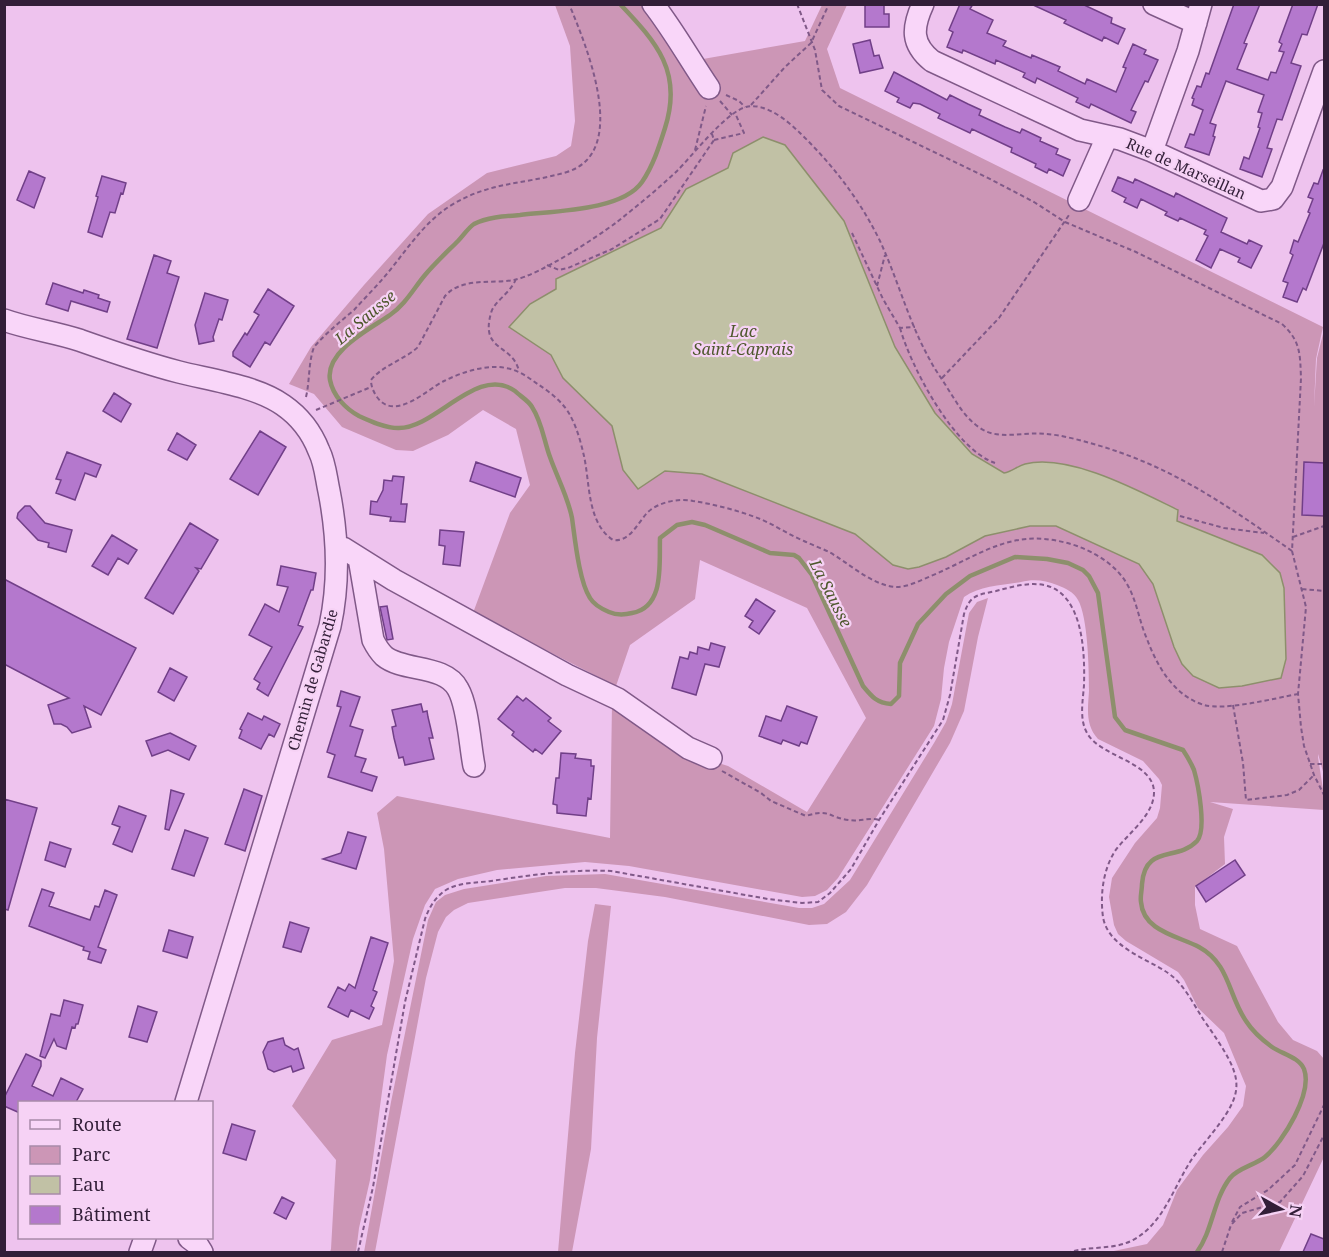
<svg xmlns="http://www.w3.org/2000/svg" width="1329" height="1257" font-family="'Noto Serif',serif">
<rect width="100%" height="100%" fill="#eec3ee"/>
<path fill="#cc96b6" d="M555,5H644L703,59L805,41L822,5H847L827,49L840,88L1323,327L1316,359L1314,407L1317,358L1324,330V775L1318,754V757L1324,796V810L1210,802L1233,809L1224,837L1225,864L1195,887V905L1200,929L1237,946L1278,1022L1293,1040L1317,1051L1324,1059V1157L1279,1252H1109L1147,1244L1163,1225L1177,1190L1203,1155L1228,1127L1243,1106L1246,1086L1224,1033L1198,1008L1184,980L1178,972L1126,941L1118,934L1114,925L1109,897L1112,878L1135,843L1157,818L1160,808L1162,785L1159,779L1143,761L1098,739C1085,725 1088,708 1089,691C1089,670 1088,617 1078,600C1074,592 1065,588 1057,585C1045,580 1033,579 1021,582C1003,585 979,586 964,597L949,642L944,668L941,699L934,726L838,878L827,890L815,896L802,897L629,866L585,862L497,870L458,879L435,889L425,905L413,939L387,1055L370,1180L359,1228L356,1252H330L331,1249L336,1160L292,1106L332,1040L382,1025L394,961L384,849L377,813L397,796L610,838L612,704L693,755L728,766L807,812L866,718L807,608L700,560L695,599L630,645L616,686L473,613L510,513L530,485L516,429L483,410L448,435L413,451L396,450L342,427L314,394L289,384L311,347L364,285L428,214L487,173L556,156L571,146L575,121L570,46Z
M988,598L978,637L964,711L950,743L867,885L846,912L827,924L809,925L665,897L596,888H565L468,903L454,910L446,917L438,932L426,978L375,1252H364L391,1102L428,920L436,902L445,895L464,889L546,876L605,874L799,908H812L824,904L850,880L934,743L946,722L952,704L969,613L977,602Z
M595,904L611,906L597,1038L591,1149L572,1252H558L575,1053L588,941Z"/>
<path fill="#c1c1a5" stroke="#8d8f6c" stroke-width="1.5" d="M763,137L785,145L844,221L895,347L935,413L972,454L1004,473C1012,472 1017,466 1025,464C1069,453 1139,491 1178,510L1177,521L1262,555L1280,573L1284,588L1286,659L1281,678L1242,686L1219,688L1193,676L1182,664L1174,647L1153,584L1139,564L1056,526H1030L985,536L946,557L919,567L908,569L893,565L855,534L702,474L665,471L638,489L623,470L612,426L563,378L551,355L509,327L530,304L556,289V279L661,228L686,189L728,168L733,153Z"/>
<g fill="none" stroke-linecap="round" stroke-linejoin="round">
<path stroke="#8d8f6c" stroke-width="4.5" d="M620,4C657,43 683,72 665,128C659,147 653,166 642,182C622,211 553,211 520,215C506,216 487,217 474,224C468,228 463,236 458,241C447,252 435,263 425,275C414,288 405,305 390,315C370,329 325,351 330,380C333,396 346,409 359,416C370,421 385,428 398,428C436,429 477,364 515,391C520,396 529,401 532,407C542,422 544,441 550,457C557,477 568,497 572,518C575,539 579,581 590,598C594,605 602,609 609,612C616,615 624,615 632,613C665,607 659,564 660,538L677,525L692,522L705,525L770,553L794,555L799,558L812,575L863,686C872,697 877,703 891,704L899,696L900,663L918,624L946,594L970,576L1015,557L1047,559L1068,563L1083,570L1089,576L1098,593L1115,717L1125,730L1183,750C1187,756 1191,763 1194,770C1198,784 1207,830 1197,841C1177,862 1145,844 1142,884C1142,890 1140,897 1141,902C1143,931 1178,936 1199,947C1230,964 1228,995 1246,1021C1253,1032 1261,1039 1272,1047C1282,1054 1299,1057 1304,1069C1313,1093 1283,1142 1265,1157C1255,1165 1238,1168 1230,1178C1213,1200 1213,1230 1197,1252"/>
</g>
<path fill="#b478cd" stroke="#713f88" stroke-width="1.5" d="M865,4H884V14H889V27H865Z
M960,4H973L970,9L993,20L987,33L1006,41L1003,46L1031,58L1032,55L1060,67L1058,71L1085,84L1087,79L1116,92L1126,68L1123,67L1133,44L1146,50L1144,54L1158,60L1148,82L1145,81L1131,110L1136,112L1131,123L1091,104L1089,108L1076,102L1078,98L1037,78L1035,83L1023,77L1025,73L996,60L995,64L963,50L962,53L947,47L953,32L949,30Z
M1031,4H1082L1112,18L1111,23L1125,29L1118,44L1104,37L1102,41L1064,23L1066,20Z
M1234,4H1260L1244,43L1247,44L1237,69L1268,80L1271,72L1276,73L1284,52L1279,51L1282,44L1279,42L1293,4H1318L1307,35L1302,34L1291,63L1301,66L1282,120L1277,119L1267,148L1272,149L1262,177L1240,169L1244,157L1249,159L1260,128L1258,127L1262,113L1258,112L1264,95L1226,81L1210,123L1216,125L1213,136L1215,137L1209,155L1185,147L1190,134L1194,135L1203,110L1192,105L1194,99L1192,98L1197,86L1201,87L1206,73L1209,74Z
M870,40L874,56L879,55L883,68L860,73L853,44Z
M894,72L947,100L950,95L968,104L981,110L979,115L1005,127L1020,133L1022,129L1041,138L1040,141L1058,149L1056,154L1070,160L1063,176L1049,169L1047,173L1035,167L1036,164L1011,152L1012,148L972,129L970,133L938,118L940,114L920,104L913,103L910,108L897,102L899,98L885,91Z
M1323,170L1324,171V243L1306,290L1303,288L1297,302L1283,297L1288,283L1283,281L1293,255L1290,253L1294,240L1298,242L1310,213L1308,212L1313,199L1308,197L1314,183L1318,184Z
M29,171L45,178L34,208L17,200Z
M102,176L126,183L123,194L121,193L115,213L110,212L102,237L88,232L98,197L96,196Z
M1118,177L1133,183L1135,179L1174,197L1176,193L1227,218L1221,232L1247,244L1249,240L1262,246L1251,268L1238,262L1240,258L1220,249L1211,268L1196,260L1208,236L1204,234L1206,230L1180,218L1178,221L1165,215L1167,212L1141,199L1137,208L1124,202L1126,198L1112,191Z
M154,255L171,261L167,273L179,277L157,348L127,339Z
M53,283L83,293L84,290L99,295L98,298L110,302L107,312L71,301L68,311L46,304Z
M268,289L294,306L270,345L265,342L250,367L233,356V352L245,333L247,335L259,315L254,312Z
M205,293L228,300L222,320L219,319L213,337L214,341L199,344L195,325Z
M114,393L131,404L121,422L103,411Z
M260,431L286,447L258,495L230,479Z
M177,433L196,445L187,460L168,450Z
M67,452L101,465L96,477L85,473L75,500L56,493L61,480L56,479Z
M476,462L521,478L515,497L470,481Z
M1304,462L1324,463V516L1302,515Z
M393,476L404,477L401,504H407L405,522L390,521L391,517L370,514L371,501L377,502L383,490L384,480L392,481Z
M25,506H30L45,523L72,530L66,552L48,547L49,543L38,540L17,518L18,513Z
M190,523L218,540L201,569L196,568L199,571L173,614L145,598Z
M440,530L464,532L460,566L443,564L445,546L439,545Z
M112,535L137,550L128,564L118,558L108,575L92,566Z
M281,566L316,573L313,590H311L298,625L303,627L268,696L257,689L260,683L254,679L272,647L249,635L265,604L279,612L288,587L277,585Z
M4,579L136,648L101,715L84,706L91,727L72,733L67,727L61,724H54L48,705L69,698L4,664Z
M756,599L775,611L759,634L749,627L753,621L745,616Z
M387,606L393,639L387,640L380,607Z
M711,643L725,647L719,667L705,664L696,695L672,688L680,657L688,659L690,652L697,654L698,647L709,650Z
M170,668L187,677L174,701L158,692Z
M341,691L360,697L350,726L363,730L355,756L366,759L361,772L377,777L372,791L328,777L335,755L327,752L341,707L337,706Z
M517,696L523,701L526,698L551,718L548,721L561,731L542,754L535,749L533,752L512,735L514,732L498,719Z
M421,704L423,712L427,711L428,717L433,738H429L434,759L405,765L403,757L399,758L394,738L392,727L396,726L392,710Z
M787,706L817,717L807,744L801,742L799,746L783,740L781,744L759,736L766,716L781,721Z
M248,713L262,720L264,716L280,724L274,737L269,734L261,749L239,738L242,730L240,729Z
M170,733L196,746L189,760L168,750L152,756L146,741Z
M561,753L576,754L575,758L591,760V766H594L591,799L588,798L586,816L557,813V805L553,804L556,778H559Z
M244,789L262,796L245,851L225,844Z
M171,790L184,794L169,830L165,829Z
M4,799L37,808L8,910L4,909Z
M119,806L146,816L132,852L113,844L120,827L112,824Z
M185,830L208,838L194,876L172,869Z
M348,832L366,837L356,869L323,859L341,853Z
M50,842L71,849L65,867L45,860Z
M1235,860L1245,875L1206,902L1196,886Z
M42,889L54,893L49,906L90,920L95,906L99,907L105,890L117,895L98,947L106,950L101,963L88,959L90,952L83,950L84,947L29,926Z
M290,922L309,928L301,952L283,947Z
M169,930L193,937L187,958L163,951Z
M371,937L388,943L373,990L377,992L371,1006L374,1008L369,1019L351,1010L348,1017L328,1007L338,987L345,991L349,984L355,988Z
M64,1000L83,1005L78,1024H76L75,1028L72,1027L66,1049L57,1046L54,1039L45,1058L40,1056L51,1014L60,1016Z
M138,1006L157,1012L147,1042L129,1037Z
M283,1038L285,1045L294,1050L298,1048L304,1068L293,1072L291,1066L274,1072L268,1069L263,1052L268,1042Z
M26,1054L41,1061V1066L32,1086L53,1096L61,1078L83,1089L76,1102H20V1113L4,1106V1098Z
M232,1124L255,1131L246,1160L223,1153Z
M282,1197L294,1203L286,1219L274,1213Z
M1311,1234L1324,1239V1252H1303Z"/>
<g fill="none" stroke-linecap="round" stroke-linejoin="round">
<defs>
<path id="minor" d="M653,4C674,31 690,60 709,88
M923,4C912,28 911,44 932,61L1080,130L1120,139L1152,151L1261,201L1273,199L1282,187L1324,71
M1154,4L1196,23
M1152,151L1188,51L1201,4
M1079,200L1107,137
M4,320C29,329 55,332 79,340C113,352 144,363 179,372C211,380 256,386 283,405C299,416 312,433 319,451C325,463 326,477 329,491C338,537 340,580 330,626L186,1102
M338,548H343L394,580L567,675L618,699L688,748L711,758
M359,558L373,640C376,646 379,651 384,656C403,672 445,664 458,689C468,706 470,746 474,766
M189,1238L197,1244L202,1252
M140,1252L145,1238"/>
</defs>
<use href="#minor" stroke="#805988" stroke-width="24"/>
<path stroke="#805988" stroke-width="2" stroke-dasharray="4.5 3" stroke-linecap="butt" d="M797,4L815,50L822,90L839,106L992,180L1034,202L1065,222L1136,252L1282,324C1301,341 1300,355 1301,378L1292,551L1306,607L1298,694L1301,727L1304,746L1314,775L1324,795
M726,95L739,101L745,107
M720,101L732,115
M751,105L785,67L811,43L829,4
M714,140L744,133L735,113
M695,150L706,106
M852,233L883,299L900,328L915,327
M547,265L559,270L568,268L612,249L660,219L714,140L712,134
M516,279C510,294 494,301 491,313C480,352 512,343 519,371
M877,286L885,255
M900,328C911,367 954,449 995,463
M942,378L999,318L1069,215
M306,397C310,380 308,364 314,347C326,333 340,322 354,310C362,301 371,292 379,283C402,258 420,225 450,206C490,181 523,185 567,172C631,152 586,45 569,4
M316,410L371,387
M1180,516L1224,528L1264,533
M1293,537L1324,526
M1292,551C1225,504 1170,465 1090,443C1076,439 1060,435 1046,434C1024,431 999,441 980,428C965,418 957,403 948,389C942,379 935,370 930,360C909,323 898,280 880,241C860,200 833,165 800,133C788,121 765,102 746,107C726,112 693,155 677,171C658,189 637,206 617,222C594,239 541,274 514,280C491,284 462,277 445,296L418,347C404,360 383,365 371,380C371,386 373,391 377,397C395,422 426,390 444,381C462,372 487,364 506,368C519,370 529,378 539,385C550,392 565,404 571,417C577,428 581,443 584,456C590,483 587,523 613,540C630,542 637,524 647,513C658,502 678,498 693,501C713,504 736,510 755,517C772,523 787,534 804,541C812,545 821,548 829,552C849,563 872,586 897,587C908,587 921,580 931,576C985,553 1014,525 1077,546C1096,553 1116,565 1127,584C1137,601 1139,621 1147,639C1157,666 1174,696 1204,705C1225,711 1276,698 1298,694
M1302,589L1324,591
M1233,705L1243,763L1246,800L1287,795L1299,790L1314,775
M1310,764H1324
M722,771L761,793L771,801L806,816C830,808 829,818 849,820C859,822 869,817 879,820
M1232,1222L1240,1207L1268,1190L1295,1165L1324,1105
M358,1252L373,1187L405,1002L425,919C429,908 435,897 446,890C459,882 477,883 491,881C532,875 571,869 611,871L768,899L802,903L818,902L830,893L851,869L879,820L943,720L950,695L964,614C970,595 977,595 996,591C1011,587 1028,582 1044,585C1083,593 1085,652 1084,685C1083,700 1079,719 1087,733C1100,757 1152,761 1154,791C1155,815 1127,834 1115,851C1103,870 1100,895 1103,917C1108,947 1146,958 1168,973C1183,983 1193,1003 1203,1019C1249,1085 1248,1090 1197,1152C1175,1180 1166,1224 1131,1241C1112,1250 1089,1246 1070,1252
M1222,1252L1231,1225L1242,1213L1280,1202L1303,1176L1324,1135"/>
<use href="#minor" stroke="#f9d6f9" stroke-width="21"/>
</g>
<g text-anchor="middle" stroke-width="4.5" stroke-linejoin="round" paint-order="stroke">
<g font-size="15" fill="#321e38" stroke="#f6d2f5">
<text transform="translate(1186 169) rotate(24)" y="5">Rue de Marseillan</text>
<text transform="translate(313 680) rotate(-74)" y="5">Chemin de Gabardie</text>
</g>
<g font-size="16" font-style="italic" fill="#4e582d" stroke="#f6d2f5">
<text transform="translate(365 317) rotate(-40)" y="6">La Sausse</text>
<text x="743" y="337">Lac<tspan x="743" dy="18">Saint-Caprais</tspan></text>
<text transform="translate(831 593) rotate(63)" y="6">La Sausse</text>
</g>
</g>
<rect width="1329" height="1257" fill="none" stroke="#321e38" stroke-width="12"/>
<rect x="18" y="1101" width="195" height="138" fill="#f6d2f5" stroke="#a88aa9" stroke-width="1.5"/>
<rect x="30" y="1120" width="30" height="9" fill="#f9d6f9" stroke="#a88aa9" stroke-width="1.5"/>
<text x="72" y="1131" font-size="18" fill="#321e38">Route</text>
<rect x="30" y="1146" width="30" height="18" fill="#cc96b6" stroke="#a88aa9" stroke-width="1.5"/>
<text x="72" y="1161" font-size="18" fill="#321e38">Parc</text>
<rect x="30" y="1176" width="30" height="18" fill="#c1c1a5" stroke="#a88aa9" stroke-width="1.5"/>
<text x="72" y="1191" font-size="18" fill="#321e38">Eau</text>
<rect x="30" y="1206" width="30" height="18" fill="#b478cd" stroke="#a88aa9" stroke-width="1.5"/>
<text x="72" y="1221" font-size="18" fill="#321e38">Bâtiment</text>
<g transform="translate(1281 1209) rotate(98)" stroke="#f6d2f5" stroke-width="4.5" paint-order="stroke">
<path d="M0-4.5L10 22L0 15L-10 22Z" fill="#321e38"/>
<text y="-9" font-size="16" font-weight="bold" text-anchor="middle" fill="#321e38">N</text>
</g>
</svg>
